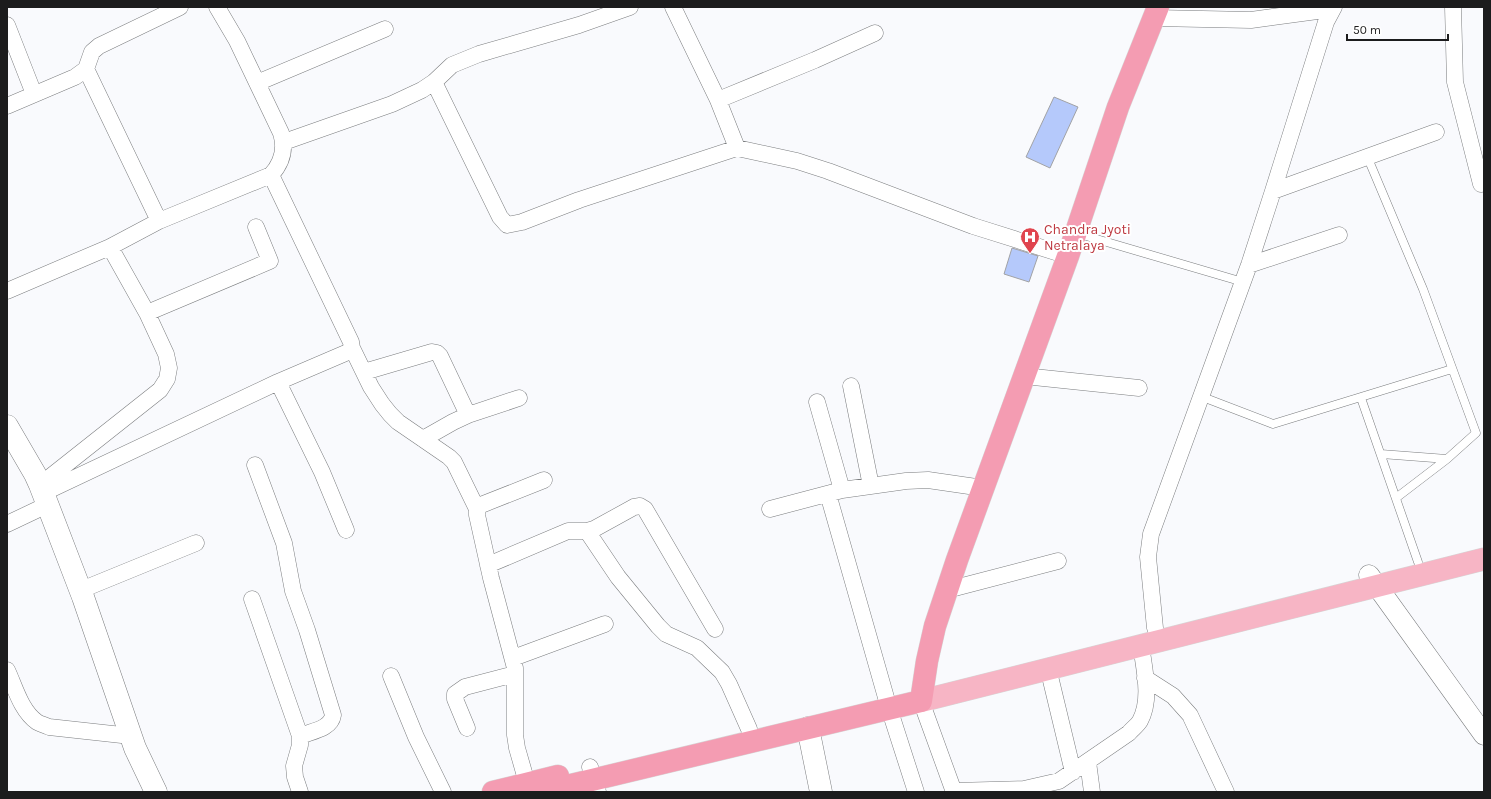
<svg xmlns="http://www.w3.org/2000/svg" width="1491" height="799" font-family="Karla,sans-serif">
<rect width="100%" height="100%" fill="#f9fafd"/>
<path fill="#b5c9fb" stroke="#a1a2a5" d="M1054,97L1078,107L1050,168L1026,157Z
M1012,248L1038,256L1029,282L1004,274Z"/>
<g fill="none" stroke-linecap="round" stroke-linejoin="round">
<defs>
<path id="service" d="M1367,156L1423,289L1476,433L1447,459L1381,454
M1076,233L1243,282
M1200,396L1273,424L1452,369
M1361,398L1418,562
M1396,498L1447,459"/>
<path id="minor" d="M673,7L718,100L737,148
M1453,7L1455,82L1481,184
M1154,18L1251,20L1332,9
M7,25L34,94
M86,69L159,221
M434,82L500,217L507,225L522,222L579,200L737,148L797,161L828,171L973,226L1068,256
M257,83L385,29
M718,100L815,60L875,33
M7,106L75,77L86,69L92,52L99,46L180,7
M284,142L392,104L422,90L434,82L452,65L479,54L579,25L630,7
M1273,191L1436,132
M1249,265L1339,235
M7,291L110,247L159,221L271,175C282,163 286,149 281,133L237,41L217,7
M147,313L270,261L256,227
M352,348L371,387L382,404L390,414L398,422L449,457L454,462L477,509
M364,372L432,352L437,353L440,356L468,415
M1024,376L1139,388
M278,382L322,472L346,530
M851,386L871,486
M817,402L842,490
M423,439L453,422L468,415L519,398
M255,465L284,543L293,591L307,630L333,715C331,729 312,731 300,736
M40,485L160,390L167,379L169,368L166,354L147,313L110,247
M43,493L278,382L348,352L352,348L351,342L271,175
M828,494L889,708L916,792
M770,509L842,490L906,481L928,480L983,488
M7,524L47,505
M587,531L618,577L658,626L666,634L697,648L722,672L729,684L749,729
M488,565L568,531H587L594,529L634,507L640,506L645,509L715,629
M81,590L196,543
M947,590L1058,561
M252,599L300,736V745L294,766L295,777L300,792
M1155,628L1148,557L1151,534L1249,265L1273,191L1326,22L1334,7
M513,658L605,624
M1048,668L1073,772
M7,670C15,687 21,711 37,722C40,724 45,725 49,727L131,736
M391,676L416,737L443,792
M1145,678L1173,696L1190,715L1226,792
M921,701L954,792
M467,728L455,699V694L465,687L515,674
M1088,762L1092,792
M590,767L598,792
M527,783L517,748L515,735V668L491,578L477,515V509L481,505L544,480
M954,791L1024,789L1059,781L1129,733C1132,729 1137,726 1140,721C1152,699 1144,669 1141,645"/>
<path id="tertiary" d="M1369,575L1484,735"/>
<path id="secondary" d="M7,426L35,474L40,485L83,597L135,748L156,792
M808,728L821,792"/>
<path id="primary" d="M921,701L1484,559"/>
<path id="trunk" d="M493,792L558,776
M542,792L921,701L927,661L935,626L957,560L1068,256L1118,107L1158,7"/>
</defs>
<use href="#service" stroke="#7b7d7f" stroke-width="9"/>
<use href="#minor" stroke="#7b7d7f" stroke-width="17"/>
<use href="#tertiary" stroke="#7b7d7f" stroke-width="21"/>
<use href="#secondary" stroke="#7b7d7f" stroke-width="23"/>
<use href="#primary" stroke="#d6d6d6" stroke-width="23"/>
<use href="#trunk" stroke="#d6d6d6" stroke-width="23"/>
<use href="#service" stroke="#fff" stroke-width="8"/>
<use href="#minor" stroke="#fff" stroke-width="16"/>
<use href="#tertiary" stroke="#fff" stroke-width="20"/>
<use href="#secondary" stroke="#fff" stroke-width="22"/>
<use href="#primary" stroke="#f7b5c5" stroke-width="22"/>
<use href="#trunk" stroke="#f49cb2" stroke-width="22"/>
</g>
<defs>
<symbol id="hospital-pin" viewBox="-11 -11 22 30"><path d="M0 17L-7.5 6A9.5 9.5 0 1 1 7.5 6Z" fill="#e0444e" stroke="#fff"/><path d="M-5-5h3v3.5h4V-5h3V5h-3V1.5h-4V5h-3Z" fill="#fff"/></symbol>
</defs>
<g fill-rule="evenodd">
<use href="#hospital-pin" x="1019" y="226" width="22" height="30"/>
</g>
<g text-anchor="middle" stroke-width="4" stroke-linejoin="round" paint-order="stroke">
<g font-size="14" fill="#be3a42" stroke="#fff" text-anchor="start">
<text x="1044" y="234">Chandra Jyoti<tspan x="1044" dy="16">Netralaya</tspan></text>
</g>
</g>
<rect width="1491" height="799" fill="none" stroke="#1c1c1d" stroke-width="16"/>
<path d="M1347 34v6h101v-6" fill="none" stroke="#1c1c1d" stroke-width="2"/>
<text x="1353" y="34" font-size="12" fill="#1c1c1d" stroke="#ffffff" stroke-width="3" paint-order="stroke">50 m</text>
</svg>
